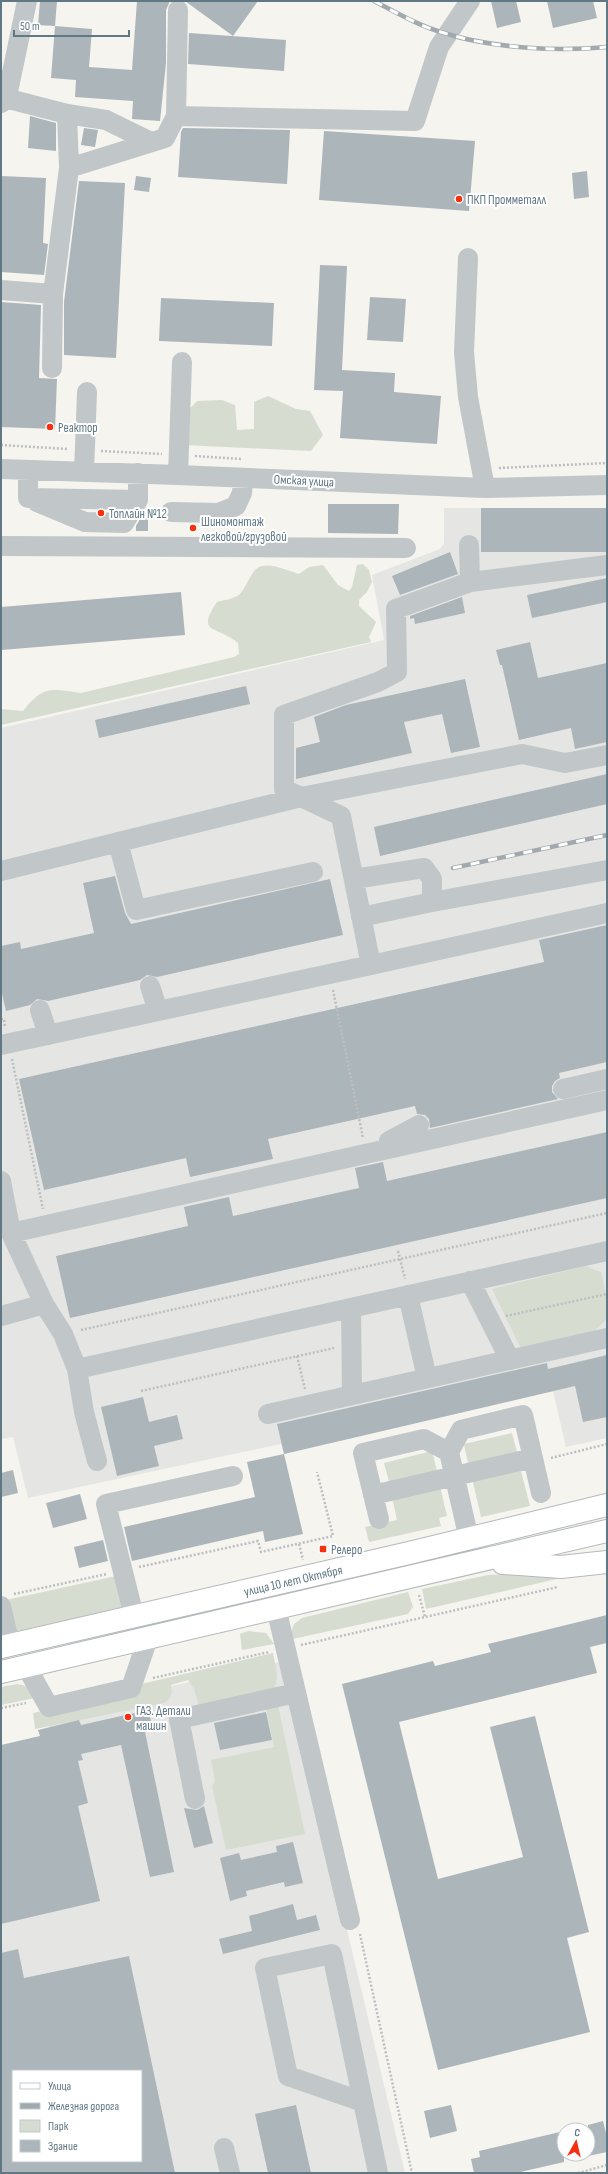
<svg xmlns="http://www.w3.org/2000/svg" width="608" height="2174" font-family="'Sofia Sans Condensed',sans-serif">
<rect width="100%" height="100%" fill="#f5f4ef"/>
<path fill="#e5e6e3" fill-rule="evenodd" d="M444,508H607V1438L566,1447L553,1391L284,1454L281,1444L28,1498L13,1437L1,1439V728L384,640L372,575L440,549L444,543Z
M283,1661L405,2173H1V1817L64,1799L47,1714ZM13,2071H141V2161H13Z"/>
<path fill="#d6dcd0" d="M268,396L296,409L310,411L323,435L311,451L184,445L185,414L197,401L222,400L235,405L237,430L254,429V402Z
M363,564L369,570L372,582L367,592L359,600V606L376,622L369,637L371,642L1,725V709L23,711C44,685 50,689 81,693L234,657L239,654L238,643C217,625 195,635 217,602C224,600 234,599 240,594C246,587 249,577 255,570C265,559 288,571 299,574L309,567L323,565L338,585L349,591L352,587L357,565Z
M586,1266L601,1272L607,1299V1319L592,1333L522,1351L492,1289Z
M512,1433L518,1456L469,1468L464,1444Z
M432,1451L438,1475L390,1486L384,1463Z
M520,1467L530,1506L481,1517L472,1478Z
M440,1486L447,1516L439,1518L441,1526L369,1542L365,1527L397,1520L392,1497Z
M517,1574L561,1576V1578L426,1609L422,1589L488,1575Z
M116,1576L123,1608L13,1632L6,1600Z
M408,1592L413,1607L408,1614L288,1640L294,1624L302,1618Z
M248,1631L266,1633L274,1644L242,1650L240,1634Z
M273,1653C275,1664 280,1678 274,1688L199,1706L194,1689L188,1680L171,1685C173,1694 172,1698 164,1703L35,1729L33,1713L138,1690L137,1685Z
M17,1684C26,1685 33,1689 35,1698L1,1705V1687Z
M278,1705L305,1834L226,1850L212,1786L215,1781L211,1760L274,1747L266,1707Z"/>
<path fill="#acb5b9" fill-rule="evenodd" d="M40,1H57L55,26L38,25Z
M137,1H170L166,10V63L160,121L132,119L133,101L75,97L76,80L51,78L55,26L92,29L89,67L132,70Z
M185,1H258L233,36Z
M491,1H516L521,22L497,28Z
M547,1H593L597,18L553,28Z
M189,33L286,40L284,71L188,64Z
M30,116L56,123V151L28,148Z
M84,128L98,130L95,147L81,145Z
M183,128L290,130L287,184L178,177L181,132Z
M324,131L475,141L469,211L319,200Z
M587,171L589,197L574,199L572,173Z
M1,176L46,178L43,243L48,244L44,275L1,272Z
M136,176L151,178L149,192L134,190Z
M79,181L125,183L116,358L64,355V302Z
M320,265L347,266L342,370L395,373L394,392L441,396L437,444L340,438L343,391L314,390Z
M370,297L406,299L403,342L367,340Z
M161,298L274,303L272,346L159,341Z
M1,302L41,305L39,378L57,379L55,429L1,427Z
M328,504H399L398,534L328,533Z
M147,507L148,508V531H136V526Z
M481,508H607V552H481Z
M450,552L458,574L400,595L392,576Z
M607,578V602L532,618L527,595Z
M181,592L185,635L1,650V607Z
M462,597L465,613L415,624L414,618L410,619V616Z
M530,642L538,678L607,663V742L575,749L571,728L519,740L502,665H500L496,650Z
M465,679L480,747L451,753L442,714L404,722L412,753L296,779V748L320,742L314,717L346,705Z
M246,686L250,704L99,738L95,720Z
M607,774V804L380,856L374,827Z
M115,876L125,913L131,924L330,879L343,935L157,977L147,975L140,980L48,1001L37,999L30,1005L6,1011L1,989V946L20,942L21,949L94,933L83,883Z
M607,925V1062L559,1073L560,1078L555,1081L552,1086V1092L558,1099L430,1128L429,1119L425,1115L417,1114L415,1106L268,1139L273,1159L190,1177L186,1158L44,1190L19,1079L544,962L539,940Z
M607,1132V1198L70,1318L56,1256L188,1226L184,1207L229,1197L233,1216L359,1188L355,1168L383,1162L387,1181Z
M607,1355V1417L583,1422L575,1386L284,1454L303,1534L265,1542L263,1531L132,1561L124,1527L255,1497L247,1462L284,1454L277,1424L547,1363L548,1369Z
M143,1397L149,1422L177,1415L183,1439L154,1446L159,1466L117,1476L101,1407Z
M13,1470L18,1493L1,1497V1473Z
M80,1494L87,1519L53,1528L46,1503Z
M103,1540L108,1561L79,1568L74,1547Z
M607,1615V1643L590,1647L597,1673L399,1722L438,1879L523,1857L490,1727L535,1716L589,1932L567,1938L590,2032L438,2070L342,1684L433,1661L435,1666L491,1652L488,1644Z
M148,1710L152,1725L144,1727L174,1872L150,1877L121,1745L81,1754L83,1760L78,1761L88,1803L78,1806L100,1901L1,1924V1745L40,1736L38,1730L79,1720L81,1725Z
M266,1712L272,1740L220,1750L214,1723Z
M204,1806L213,1843L194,1848L184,1808L197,1810Z
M293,1842L303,1883L285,1887L284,1882L246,1891L247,1896L230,1901L220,1858L239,1853L241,1860L277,1852L276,1846Z
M293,1904L297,1920L316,1915L320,1930L223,1954L219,1939L252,1931L249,1916Z
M18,1949L24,1978L129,1956L175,2173H1V1953ZM13,2071H141V2161H13Z
M296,2105L311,2173H268L255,2114Z
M451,2105L457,2131L430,2138L424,2111Z
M603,2121L607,2137V2152L588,2156V2125Z
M564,2131V2162L516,2173H474L471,2159L480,2157L479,2151Z"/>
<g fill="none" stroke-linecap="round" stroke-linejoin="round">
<defs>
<path id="major" d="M503,1563L561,1567L607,1562
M1,1647L409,1553L607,1505
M1,1672L607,1531"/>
</defs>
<use href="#major" stroke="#b4b9bc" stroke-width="24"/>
<path stroke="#bcbfc1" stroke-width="2.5" stroke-dasharray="2 2" stroke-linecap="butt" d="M1,445L68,449
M101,451L162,454
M195,456L242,459
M499,468L607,463
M333,990L363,1138
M1,1019H4L5,1027
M12,1059L43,1209
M398,1251L405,1279
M506,1316L607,1294
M81,1330L607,1213
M297,1356L305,1389
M141,1391L334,1348
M551,1458L607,1444
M299,1544L303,1560
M139,1567L258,1541L261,1552L333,1536L317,1472
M14,1594L107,1574
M419,1595L425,1617
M301,1645L558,1587
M153,1678L269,1652
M1,1708L26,1703
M360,1934L412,2173
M578,2173L607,2165"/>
<path stroke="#c1c6c9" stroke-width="20" d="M5,98L67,114
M1,103L9,87L27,1
M176,116L178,10
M69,168L67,114L106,120L151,142
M468,258L464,352L468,397L485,488
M1,290L53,294L52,368
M53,294L69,168L165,138L176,116L415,121L439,47L470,1
M1,469L178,475L485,488L607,485
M28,470V498L138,500V473
M84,472L87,392
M178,475L182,362
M37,502L85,522L124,523L138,500
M171,512L218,513L236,506L242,493L243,478
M469,545L470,582L607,565
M1,546L406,548
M470,582L396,609L397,672L378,682L284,715V789L341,816L371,965L607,913
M118,842L136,910L313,872
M1,871L301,797L522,754L565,763L607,755
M354,879L424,868L432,879V902L361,917
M432,902L607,870
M150,986L158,1011
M40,1010L48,1035
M1,1045L371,965
M563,1089L607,1079
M389,1141L419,1125
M1,1181L11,1233L44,1304L63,1334L77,1369L84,1412L97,1461
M11,1233L607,1100
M470,1281L510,1360
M408,1295L427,1378
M351,1308L352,1395
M1,1316L44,1304
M77,1369L607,1251
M268,1414L607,1338
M373,1495L533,1458
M379,1519L363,1453L424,1439L449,1452
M469,1539L449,1452L461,1430L523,1415L541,1493
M1,1606L10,1645
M276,1608L350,1920
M134,1616L106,1504L233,1476
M26,1666L49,1707L131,1688L148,1638
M195,1799L179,1719L296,1693
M363,2102L288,2076L265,1968L332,1954L378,2173
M224,2148L230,2173"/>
<use href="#major" stroke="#fff" stroke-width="22"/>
<defs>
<path id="rail" d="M374,1C397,13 419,26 444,33C491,48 558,52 607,47
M453,868L607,835"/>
</defs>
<use href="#rail" stroke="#a1a9ae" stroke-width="4.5"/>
<use href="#rail" stroke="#fff" stroke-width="3" stroke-dasharray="9" stroke-linecap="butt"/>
</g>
<g fill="#f5300f" stroke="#fff" stroke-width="1.5">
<circle cx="459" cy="199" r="4"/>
<circle cx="50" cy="427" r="4"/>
<circle cx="101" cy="513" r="4"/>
<circle cx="193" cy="528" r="4"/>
<rect x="319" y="1545" width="8" height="8" rx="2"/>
<circle cx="128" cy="1717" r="4"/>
</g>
<g text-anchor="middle" stroke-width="4" stroke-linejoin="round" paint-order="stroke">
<g font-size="13" fill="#607784" stroke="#fff" text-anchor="start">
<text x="467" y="204">ПКП Промметалл</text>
<text x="58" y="432">Реактор</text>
<text x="109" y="518">Топлайн №12</text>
<text x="201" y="526">Шиномонтаж<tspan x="201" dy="15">легковой/грузовой</tspan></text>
<text x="331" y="1554">Релеро</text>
<text x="136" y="1715">ГАЗ. Детали<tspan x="136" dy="15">машин</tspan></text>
</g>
<g font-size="13" fill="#607784" stroke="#fff">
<text transform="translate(304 480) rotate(3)" y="5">Омская улица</text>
<text transform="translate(293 1580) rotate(-13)" y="5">улица 10 лет Октября</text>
</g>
</g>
<rect width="608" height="2174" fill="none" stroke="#607784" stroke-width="4"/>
<rect x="12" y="2070" width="130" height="92" fill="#ffffff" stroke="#bfc9ce"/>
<rect x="20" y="2083" width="20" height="6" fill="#ffffff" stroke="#bfc9ce"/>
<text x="48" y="2090" font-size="12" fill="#607784">Улица</text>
<rect x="20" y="2103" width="20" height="6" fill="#a1a9ae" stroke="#bfc9ce"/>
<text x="48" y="2110" font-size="12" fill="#607784">Железная дорога</text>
<rect x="20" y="2120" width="20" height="12" fill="#d6dcd0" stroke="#bfc9ce"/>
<text x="48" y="2130" font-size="12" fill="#607784">Парк</text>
<rect x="20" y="2140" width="20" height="12" fill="#acb5b9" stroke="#bfc9ce"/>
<text x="48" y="2150" font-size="12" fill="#607784">Здание</text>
<g transform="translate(576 2142) rotate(8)"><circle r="19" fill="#ffffff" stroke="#bfc9ce"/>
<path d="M0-3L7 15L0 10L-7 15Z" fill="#f5300f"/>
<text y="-6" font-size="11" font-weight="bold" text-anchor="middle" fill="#607784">С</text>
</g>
<path d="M14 30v6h115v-6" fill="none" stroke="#607784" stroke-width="2"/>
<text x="20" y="30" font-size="12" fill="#607784" stroke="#ffffff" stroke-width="3" paint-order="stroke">50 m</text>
</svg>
